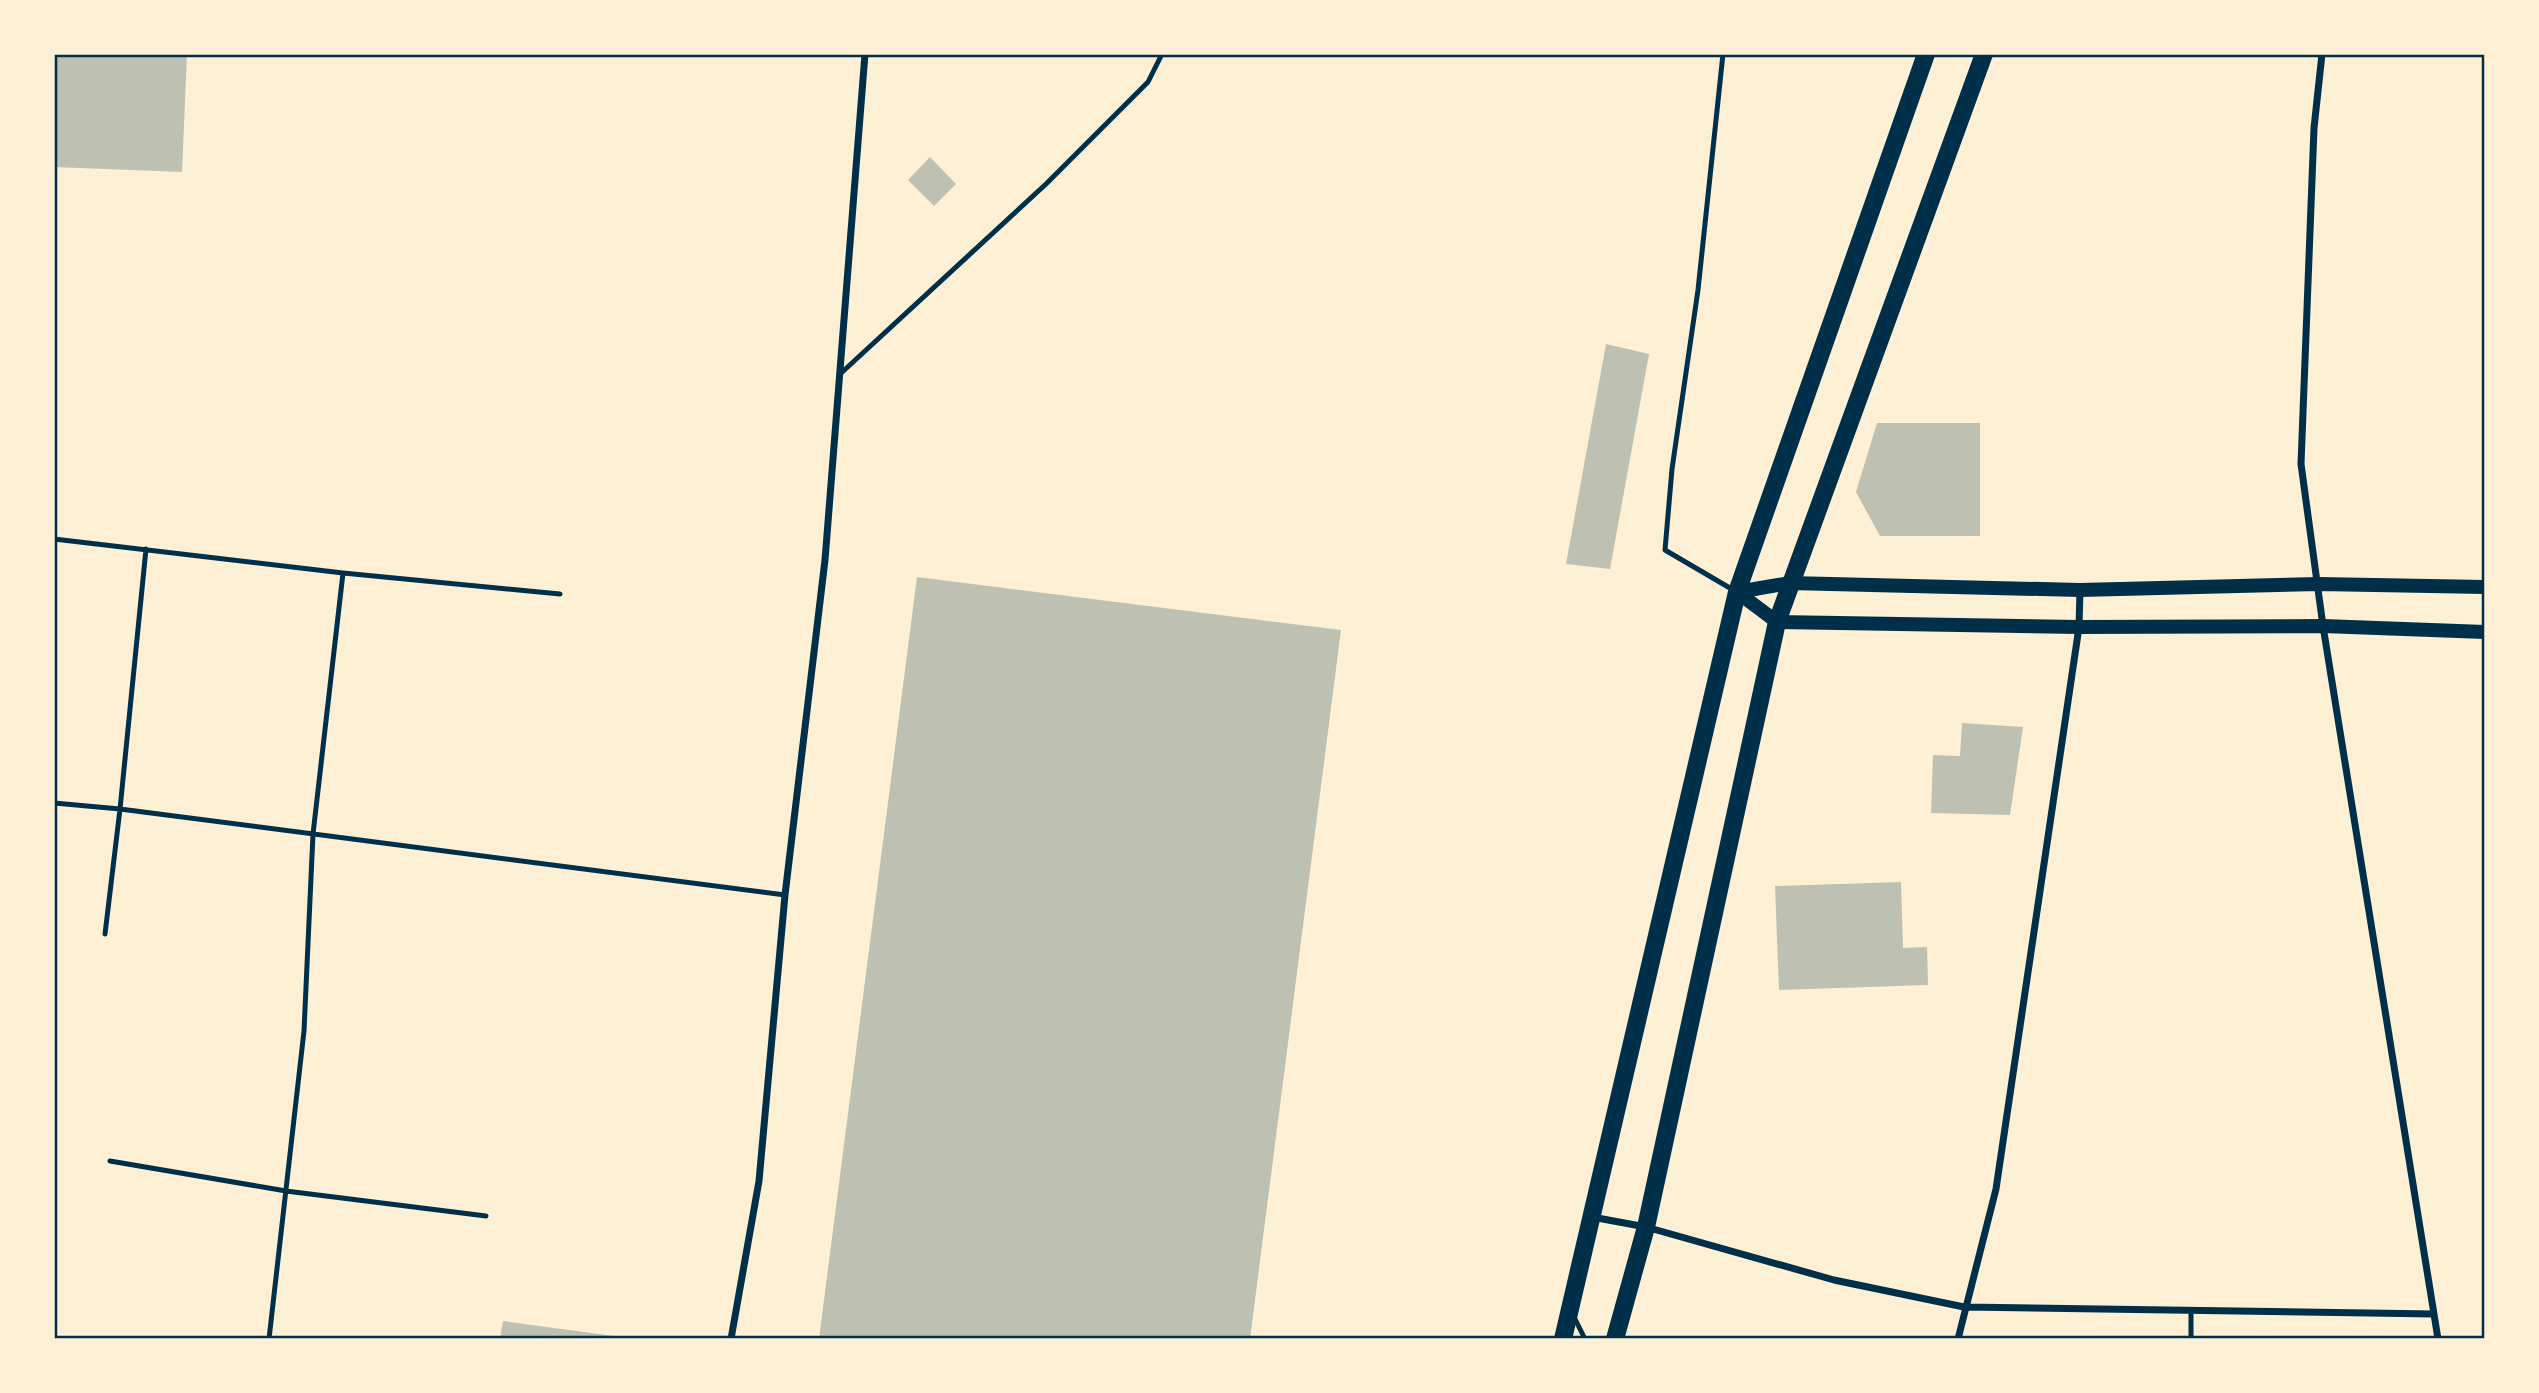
<svg xmlns="http://www.w3.org/2000/svg" width="2539" height="1393" font-family="Mulish,sans-serif">
<rect width="100%" height="100%" fill="#fdf0d5"/>
<path fill="#bec0b2" d="M54,54H187L182,172L54,167Z
M930,157L956,184L934,206L908,180Z
M1606,344L1649,354L1610,569L1566,564Z
M1877,423H1980V536H1880L1856,492Z
M917,577L1341,630L1250,1339H819Z
M1962,723L2023,727L2010,815L1931,813L1933,755L1960,756Z
M1901,882L1903,948L1927,947L1928,985L1779,990L1775,886Z
M503,1321L621,1337V1339H500Z"/>
<g fill="none" stroke-linecap="round" stroke-linejoin="round">
<path stroke="#003049" stroke-width="5" d="M1723,54L1698,290L1672,469L1665,550L1735,591
M839,375L1046,184L1148,82L1162,54
M54,539L343,573L560,594
M54,803L120,809L785,895
M105,934L120,809L146,549
M110,1161L286,1191L486,1216
M1573,1315L1585,1339
M269,1339L304,1031L313,834L343,573
M2191,1339V1311"/>
<path stroke="#003049" stroke-width="7" d="M2322,54L2314,128L2301,464L2323,626L2438,1339
M1592,1217L1646,1227L1834,1280L1964,1307L2434,1314
M731,1339L759,1181L785,895L825,560L865,54
M1958,1339L1996,1189L2079,627L2080,590"/>
<path stroke="#003049" stroke-width="14" d="M1737,592L1777,622L2079,627L2323,626L2485,632
M1737,592L1790,583L2080,590L2319,584L2485,587"/>
<path stroke="#003049" stroke-width="18" d="M1563,1339L1737,592L1926,54
M1615,1339L1646,1227L1777,622L1984,54"/>
</g>
<rect width="2539" height="1393" fill="none" stroke="#fdf0d5" stroke-width="112"/>
<rect x="56" y="56" width="2427" height="1281" fill="none" stroke="#003049" stroke-width="2.5"/>
</svg>
